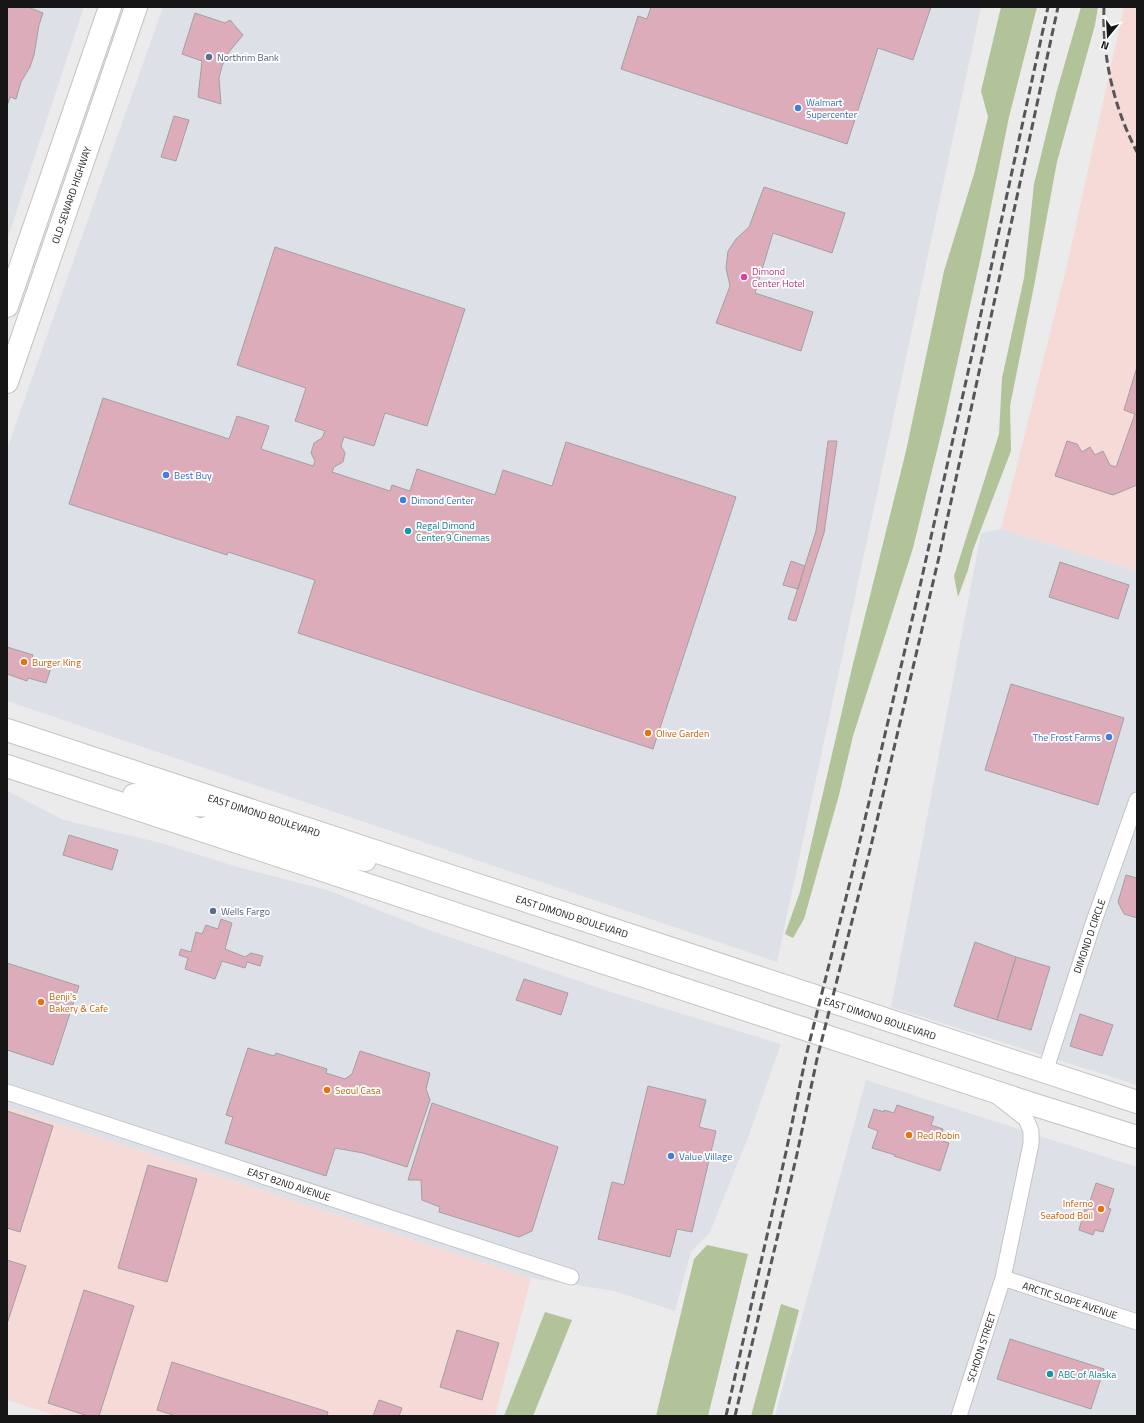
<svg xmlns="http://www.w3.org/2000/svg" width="1144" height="1423" font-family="'Titillium Web',sans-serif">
<rect width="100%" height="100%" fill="#ebebec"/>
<path fill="#dee0e8" d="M7,7H84L7,240Z
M163,7H981L777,962L7,701V449Z
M1001,529L1137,571V1085L891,1007L981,533Z
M7,791L64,820L157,842L241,868L327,890L432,931L611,992L781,1044L749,1135L710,1232L691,1252L675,1311L614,1291L531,1278L7,1107Z
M866,1080L1137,1167V1416H775Z"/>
<path fill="#f5dad7" d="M1124,7H1137V571L1001,529L1067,265Z
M7,1107L531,1278L495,1416H57L7,1400Z"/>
<path fill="#b2c399" d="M1001,7H1037L1009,117L981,256L944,422L913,548L853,736L839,795L804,919L793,938L785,934L800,892L852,668L906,451L944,271L974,174L988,117L981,91Z
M1081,7H1098L1095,25L1057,162L1034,286L1010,406L1011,451L973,550L968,570L958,597L954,576L999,434L1002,378L1024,278L1034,184L1056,94Z
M707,1245L748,1254L708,1416H656L694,1259Z
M781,1304L799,1310L772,1416H751Z
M545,1312L572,1320L533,1416H504Z"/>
<path fill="#ddacba" stroke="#a1a0a0" d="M7,7H28L43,13L39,25L34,55L30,67L21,82L16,99L10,97L7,106Z
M651,7H931L913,60L878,48L847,144L621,69L638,16L647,19Z
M195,13L225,23L230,20L243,35L229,52L222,66L219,78L221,104L198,97L202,61L182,54Z
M174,116L189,120L176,161L161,157Z
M764,187L845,213L832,253L773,233L755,293L813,312L801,351L716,323L730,286L726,268L728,251L736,239L749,227Z
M275,247L465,309L427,426L385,413L374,446L344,437L341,446L345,453L343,462L334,467L332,472L390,491L392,485L410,491L417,469L495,495L503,470L552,486L566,442L736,497L653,749L298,633L315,580L228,552L227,555L69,504L103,398L229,439L237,416L269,426L261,449L313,466L315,461L311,453L314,443L322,438L325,431L295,421L306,388L237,365Z
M1137,367V485L1113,495L1055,476L1067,441L1077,444L1082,452L1090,447L1095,455L1103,451L1110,465L1116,467L1135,414L1124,410Z
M828,441H837L824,533L796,621L788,619L816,531Z
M791,561L805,566L798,589L783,585Z
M1060,562L1129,585L1118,619L1049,597Z
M7,647L33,655L32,659L52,665L46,683L28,678L27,681L7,674Z
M1011,684L1124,718L1098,805L985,770Z
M69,835L118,850L112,870L63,855Z
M1126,875L1137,878V918L1124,914L1118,902Z
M221,919L232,923L225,949L245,957L251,953L263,956L260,966L247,962L245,968L222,961L215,979L185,969L188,958L179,955L181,949L191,952L196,932L202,934L206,925L218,929Z
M975,942L1016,957L997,1020L954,1006Z
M1016,957L1050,967L1031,1030L997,1020Z
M7,963L79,986L53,1065L7,1050Z
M524,979L568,993L561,1015L516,1000Z
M1080,1014L1113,1025L1102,1056L1070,1046Z
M248,1048L274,1056L276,1053L327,1069L326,1073L345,1079L352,1074L360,1051L430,1073L426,1089L430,1100L407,1167L363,1153L335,1148L326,1176L225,1143L233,1117L226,1115Z
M648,1086L706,1100L699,1127L716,1131L692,1232L677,1229L670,1257L598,1239L612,1182L624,1185Z
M432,1103L558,1147L532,1231L519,1237L439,1212L440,1207L422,1200L421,1180H408Z
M897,1105L934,1117L931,1125L943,1129L940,1140L949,1143L940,1171L894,1156L895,1155L872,1148L878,1131L868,1127L874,1109L884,1112V1110L894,1113Z
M7,1111L53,1126L20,1232L7,1228Z
M148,1165L197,1179L167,1282L118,1268Z
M1096,1183L1114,1189L1108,1208L1111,1209L1103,1232L1095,1230L1093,1235L1079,1230L1087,1201H1090Z
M7,1260L26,1266L7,1324Z
M84,1290L134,1306L99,1416H88L48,1403Z
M457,1330L499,1343L482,1400L440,1387Z
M1010,1339L1104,1369L1091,1409L997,1379Z
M172,1362L328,1412L327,1416H176L157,1410Z
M379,1400L402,1408L399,1416H373Z"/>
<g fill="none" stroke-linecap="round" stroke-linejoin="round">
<defs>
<path id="street" d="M1045,1072L1093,924L1137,800
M7,1092L571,1277
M1003,1278L1137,1322
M959,1416L1003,1278L1031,1144V1131L1026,1119L998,1097"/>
<path id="secondary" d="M7,306L110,7
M7,382L136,7
M7,730L1137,1102
M7,766L1032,1104L1137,1137
M134,795C160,801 186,807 213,805
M201,830L227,821L247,825L329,854L365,860"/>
</defs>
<use href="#street" stroke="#c3c3c4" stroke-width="17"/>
<use href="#secondary" stroke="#c3c3c4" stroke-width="24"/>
<use href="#street" stroke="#fff" stroke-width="15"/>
<use href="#secondary" stroke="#fff" stroke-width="22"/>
<path stroke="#565657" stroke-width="3" stroke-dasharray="8 4" stroke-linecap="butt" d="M1104,7C1102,57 1114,108 1137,152
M726,1416L786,1152L806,1056L852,874L920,586L973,350L1048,7
M735,1416L797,1154L817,1059L870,850L939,557L1058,7"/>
</g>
<g fill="#5c6f8a" stroke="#fff" stroke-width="1.5">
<circle cx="209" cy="57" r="4"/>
<circle cx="213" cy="911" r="4"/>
</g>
<g fill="#3f7fe0" stroke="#fff" stroke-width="1.5">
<circle cx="798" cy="108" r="4"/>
<circle cx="166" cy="475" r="4"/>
<circle cx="403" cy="500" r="4"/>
<circle cx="1109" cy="737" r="4"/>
<circle cx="671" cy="1156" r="4"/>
</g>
<circle fill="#d1479c" stroke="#fff" stroke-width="1.5" cx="744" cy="277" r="4"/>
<g fill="#0f9aa8" stroke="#fff" stroke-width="1.5">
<circle cx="408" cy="531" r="4"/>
<circle cx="1050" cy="1374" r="4"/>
</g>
<g fill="#e8710a" stroke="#fff" stroke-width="1.5">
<circle cx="24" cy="662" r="4"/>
<circle cx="648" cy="733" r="4"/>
<circle cx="41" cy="1002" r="4"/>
<circle cx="327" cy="1090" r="4"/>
<circle cx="909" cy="1135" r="4"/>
<circle cx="1101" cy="1209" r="4"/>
</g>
<g text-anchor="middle" stroke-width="3.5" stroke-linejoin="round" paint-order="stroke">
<g font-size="10" fill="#4e5e75" stroke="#fff" text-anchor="start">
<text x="217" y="61">Northrim Bank</text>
<text x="221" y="915">Wells Fargo</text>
</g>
<g font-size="10" fill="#366cbe" stroke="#fff" text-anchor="start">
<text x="806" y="106">Walmart<tspan x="806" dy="12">Supercenter</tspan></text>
<text x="174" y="479">Best Buy</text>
<text x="411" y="504">Dimond Center</text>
<text x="1101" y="741" text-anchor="end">The Frost Farms</text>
<text x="679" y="1160">Value Village</text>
</g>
<g font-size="10" fill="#161617" stroke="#fff">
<text transform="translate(71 195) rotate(-71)" y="4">OLD SEWARD HIGHWAY</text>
<text transform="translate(264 815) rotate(18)" y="4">EAST DIMOND BOULEVARD</text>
<text transform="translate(572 916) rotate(18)" y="4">EAST DIMOND BOULEVARD</text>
<text transform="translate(1089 936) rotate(-71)" y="4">DIMOND D CIRCLE</text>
<text transform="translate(880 1018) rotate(18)" y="4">EAST DIMOND BOULEVARD</text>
<text transform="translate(289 1184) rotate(18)" y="4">EAST 82ND AVENUE</text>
<text transform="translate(1070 1300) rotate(18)" y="4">ARCTIC SLOPE AVENUE</text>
<text transform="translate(981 1347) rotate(-72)" y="4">SCHOON STREET</text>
</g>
<g font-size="10" fill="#b23c85" stroke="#fff" text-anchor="start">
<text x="752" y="275">Dimond<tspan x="752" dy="12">Center Hotel</tspan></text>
</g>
<g font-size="10" fill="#0d838f" stroke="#fff" text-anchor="start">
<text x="416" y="529">Regal Dimond<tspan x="416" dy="12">Center 9 Cinemas</tspan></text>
<text x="1058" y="1378">ABC of Alaska</text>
</g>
<g font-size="10" fill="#c56008" stroke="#fff" text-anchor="start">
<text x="32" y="666">Burger King</text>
<text x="656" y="737">Olive Garden</text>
<text x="49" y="1000">Benji's<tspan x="49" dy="12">Bakery &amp; Cafe</tspan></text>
<text x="335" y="1094">Seoul Casa</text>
<text x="917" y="1139">Red Robin</text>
<text x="1093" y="1207" text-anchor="end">Inferno<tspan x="1093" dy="12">Seafood Boil</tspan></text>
</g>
</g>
<rect width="1144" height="1423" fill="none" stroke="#161617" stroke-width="16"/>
<g transform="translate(1108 36) rotate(198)" stroke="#ffffff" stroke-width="3" paint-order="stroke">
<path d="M0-3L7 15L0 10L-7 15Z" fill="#161617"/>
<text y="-6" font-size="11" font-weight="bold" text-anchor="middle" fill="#161617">N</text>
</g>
</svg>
